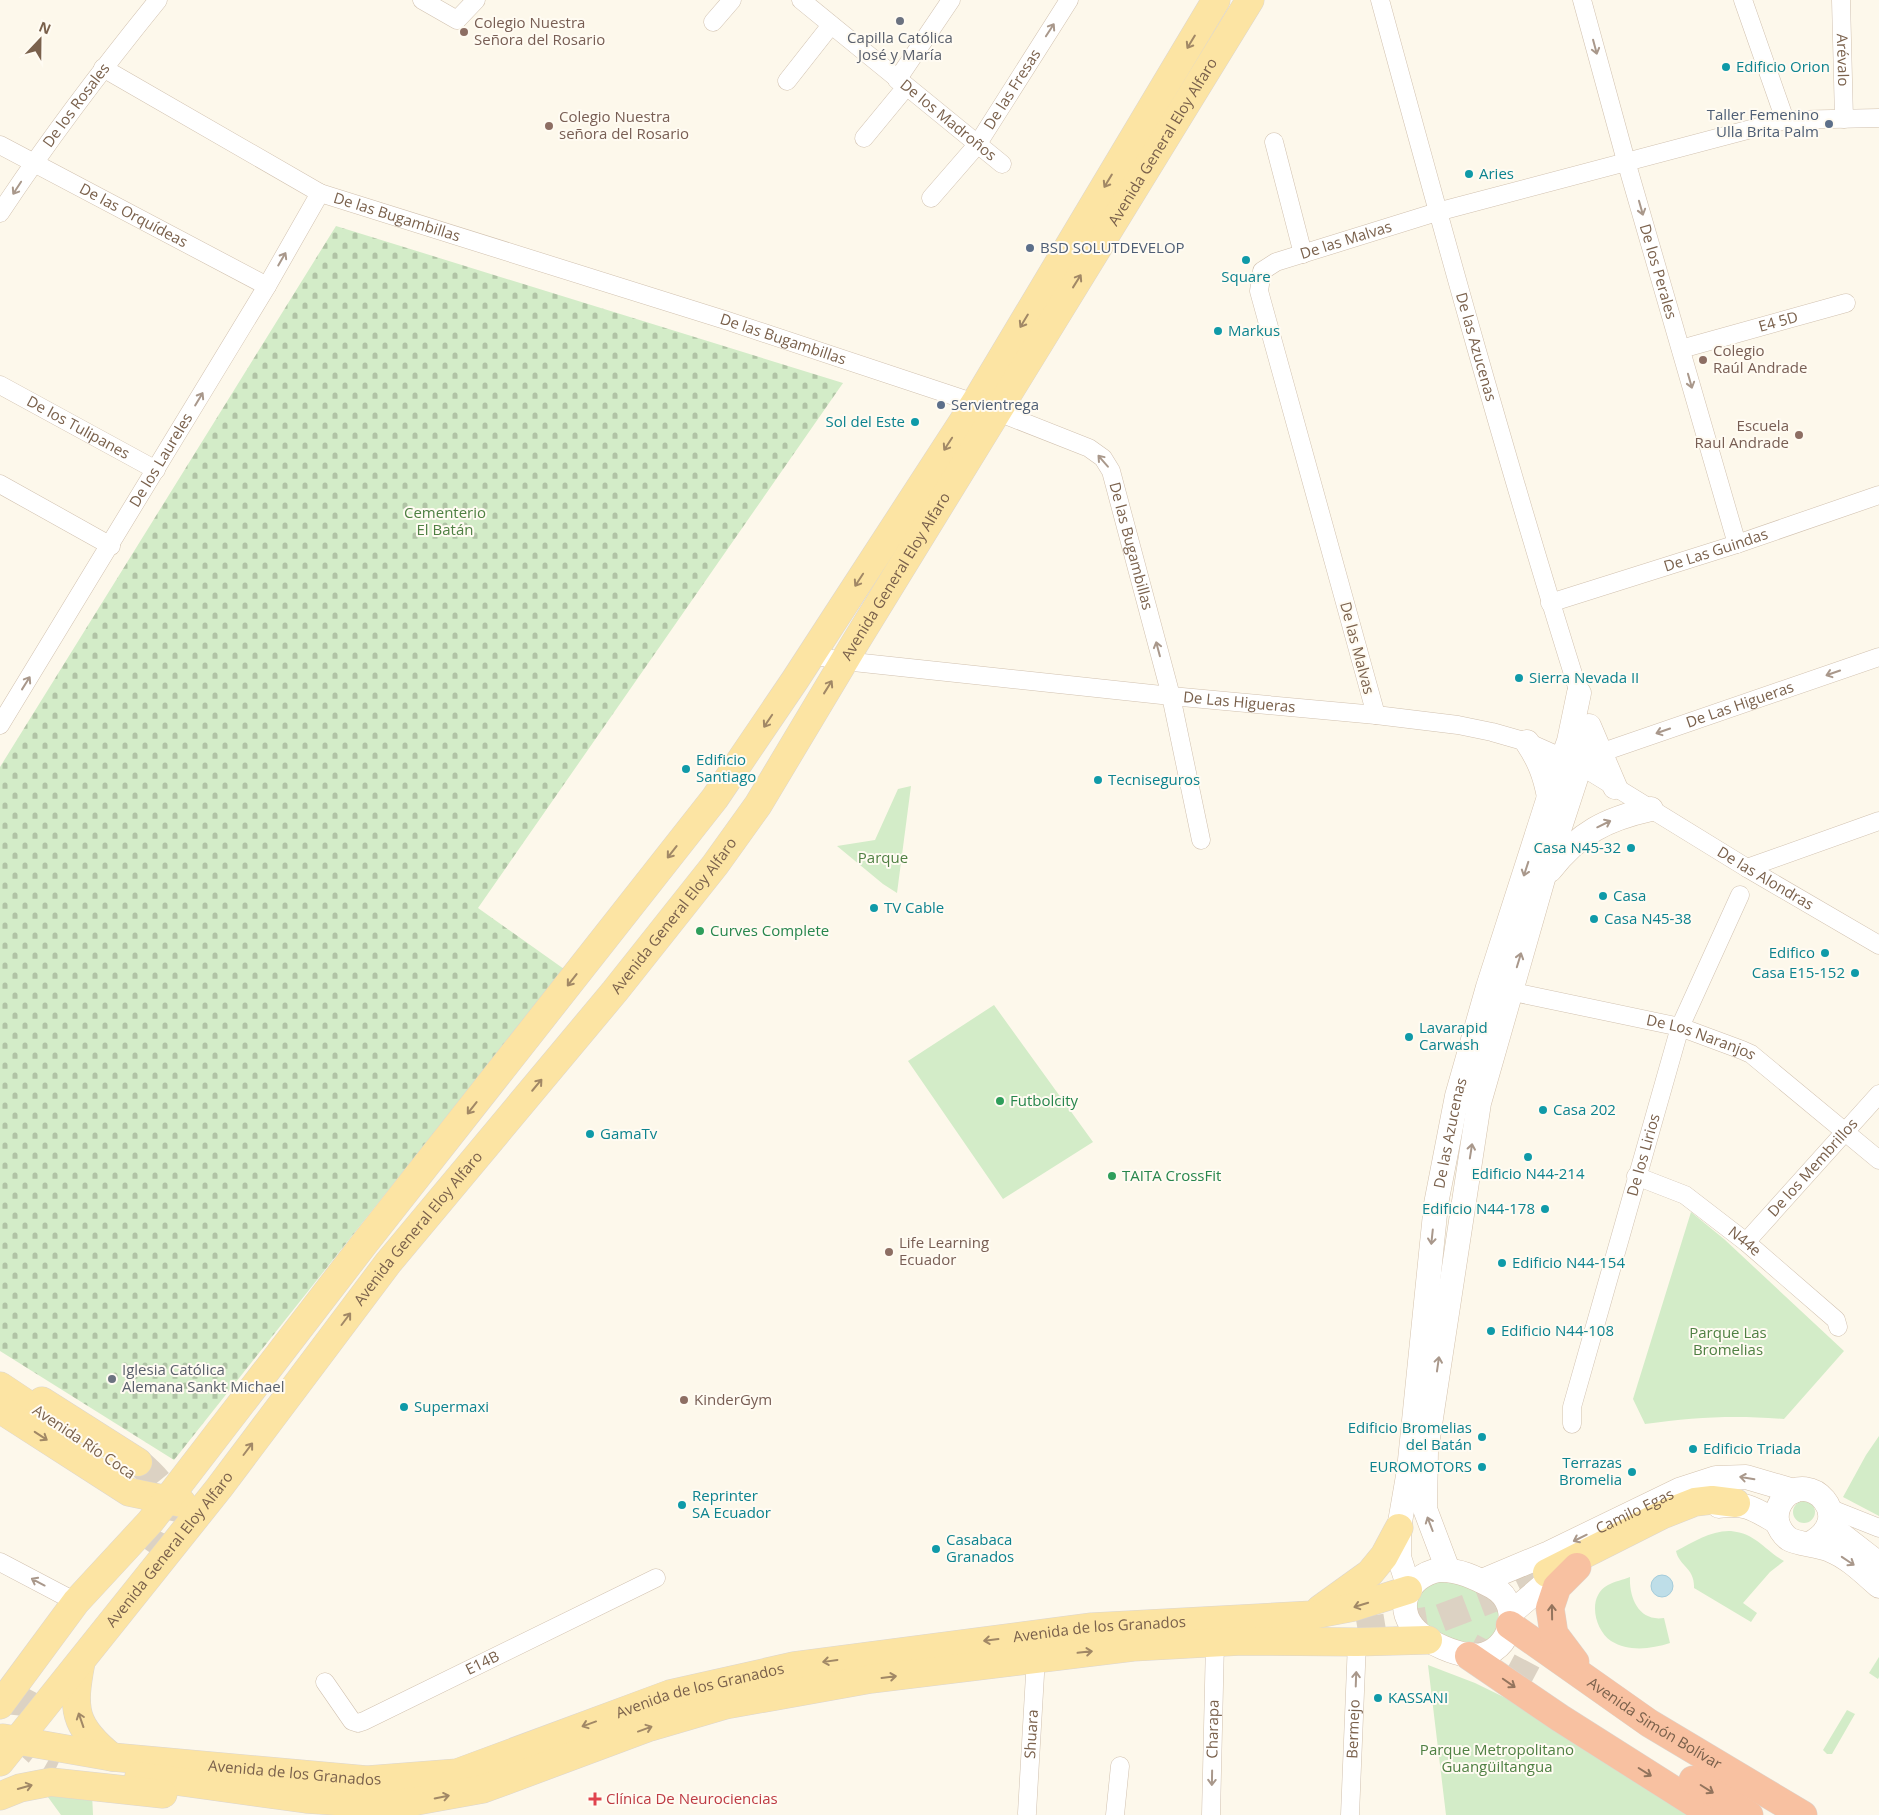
<svg xmlns="http://www.w3.org/2000/svg" width="1879" height="1815" font-family="'Open Sans',sans-serif">
<defs>
<pattern id="cemetery-stones" width="16" height="16" patternUnits="userSpaceOnUse" patternTransform="scale(1.25)"><rect width="16" height="16" fill="#d3ecc8"/><path d="M2 7V4a2 2 0 0 1 4 0v3zM10 15v-3a2 2 0 0 1 4 0v3z" fill="#b0c3a5"/></pattern>
</defs>
<rect width="100%" height="100%" fill="#fdf8eb"/>
<path fill="#d3ecc8" d="M911,786L897,893L883,884L837,846L875,840L898,789Z
M994,1005L1093,1142L1003,1199L908,1061Z
M1691,1212L1724,1239L1844,1351L1784,1419C1734,1415 1695,1417 1645,1424L1633,1399Z
M1879,1436V1516L1843,1497L1866,1455Z
M1793 1512a11 11 0 1 1 22 0a11 11 0 1 1-22 0Z
M1731,1531C1757,1534 1763,1549 1784,1561L1770,1572L1743,1603L1757,1613L1751,1622L1694,1588C1695,1568 1679,1566 1676,1551C1693,1542 1712,1530 1731,1531Z
M1630,1577C1629,1598 1639,1622 1664,1618L1670,1643C1651,1649 1629,1652 1611,1641C1594,1629 1587,1596 1608,1585C1615,1581 1623,1580 1630,1577Z
M1451,1579L1490,1595L1504,1620L1488,1642C1459,1645 1429,1637 1415,1610L1422,1585Z
M1879,1657V1677L1878,1679L1869,1673Z
M1428,1665L1475,1683L1520,1705L1692,1815H1446Z
M1847,1710L1855,1714L1832,1754H1827L1823,1750Z
M45,1793H92L93,1815H61Z"/>
<path fill="url(#cemetery-stones)" d="M336,226L843,383L478,908L564,969L174,1460L0,1351V767Z"/>
<path fill="#bedee8" stroke="#a4ccdb" d="M1651 1586a11 11 0 1 1 22 0a11 11 0 1 1-22 0Z"/>
<g fill="none" stroke-linecap="round" stroke-linejoin="round">
<path stroke="#dcd2c3" stroke-width="28" stroke-dasharray="28 14" stroke-linecap="butt" d="M138,1462C175,1494 181,1513 152,1554
M1358,1632L1438,1619L1496,1597L1547,1573
M29,1689C10,1726 22,1747 58,1764"/>
<path stroke="#dcd2c3" stroke-width="28" stroke-dasharray="28 14" stroke-linecap="butt" d="M1471,1647L1533,1680"/>
<defs>
<g id="street">
<path d="M422,0L457,20L476,0"/>
<path id="s1" d="M801,0L1002,164"/>
<path id="s2" d="M1380,0C1443,232 1507,464 1579,693"/>
<path id="s3" d="M1582,0L1626,161L1737,544"/>
<path d="M1743,0L1785,120"/>
<path id="s4" d="M1841,0L1844,119"/>
<path d="M713,22L732,0"/>
<path id="s5" d="M103,68L320,193L725,320L975,403L1089,448L1103,458L1111,471L1171,696L1201,840"/>
<path d="M897,80L951,0"/>
<path d="M787,81L831,25"/>
<path d="M864,138L906,87"/>
<path d="M1274,142L1303,254"/>
<path id="s6" d="M0,145L267,286"/>
<path id="s7" d="M931,198L977,145L1069,0"/>
<path id="s8" d="M0,213C49,139 102,69 158,0"/>
<path id="s9" d="M1681,349L1846,303"/>
<path id="s10" d="M0,385L156,470"/>
<path d="M0,484L111,546"/>
<path id="s11" d="M1550,603L1737,544L1879,495"/>
<path id="s12" d="M810,655L844,661L1171,696L1376,715L1458,725L1492,732L1527,742L1581,766L1747,868L1879,945"/>
<path id="s13" d="M1376,715L1259,291L1262,271L1276,262L1437,212L1785,120L1879,118"/>
<path id="s14" d="M0,725L267,286L320,193"/>
<path id="s15" d="M1600,753L1879,657"/>
<path d="M1747,868L1879,821"/>
<path id="s16" d="M1499,989L1680,1027L1742,1050L1751,1054L1879,1160"/>
<path id="s17" d="M1636,1176L1685,1195L1746,1242L1836,1320L1838,1327"/>
<path id="s18" d="M1746,1242L1879,1094"/>
<path id="s19" d="M1572,1424V1407L1680,1027L1740,895"/>
<path d="M1829,1508L1879,1528"/>
<path d="M0,1562L76,1602"/>
<path id="s20" d="M325,1682L352,1721L358,1723L364,1721L656,1578"/>
<path id="s21" d="M1027,1813L1036,1657"/>
<path d="M1115,1815L1120,1766"/>
<path id="s22" d="M1211,1815L1215,1642"/>
<path id="s23" d="M1350,1815L1357,1642"/>
</g>
<g id="secondary">
<path d="M1589,726L1615,787"/>
<path d="M1527,742C1539,760 1545,775 1549,797"/>
<path d="M1550,870C1579,833 1606,819 1651,809"/>
<path d="M1719,1506C1746,1502 1754,1509 1777,1522"/>
<path d="M1830,1526L1879,1564"/>
<path d="M1811,1543C1857,1517 1809,1469 1784,1498C1779,1504 1776,1512 1777,1520C1778,1527 1783,1535 1789,1539C1797,1544 1818,1545 1830,1550C1848,1557 1864,1573 1879,1586"/>
<path d="M1439,1570C1458,1569 1476,1578 1493,1587C1527,1606 1508,1662 1468,1655C1453,1653 1432,1644 1420,1634C1392,1611 1406,1576 1439,1570Z"/>
<path d="M1448,1570L1425,1509L1426,1451L1479,1103L1543,879L1591,732"/>
<path id="s24" d="M1482,1581L1549,1553L1679,1490L1716,1478L1746,1477L1794,1491"/>
<path id="s25" d="M1409,1588L1399,1557V1528L1409,1470L1436,1204L1457,1096L1488,987L1549,797L1569,741L1579,693"/>
<path d="M1511,1613L1552,1578L1571,1569"/>
</g>
<g id="primary">
<path d="M0,1386L54,1422"/>
<path d="M42,1401L138,1462"/>
<path d="M0,1409L129,1492L182,1503"/>
<path d="M1547,1573L1662,1515L1695,1502L1712,1500L1736,1503"/>
<path d="M1320,1609L1370,1573L1384,1556L1399,1528"/>
<path d="M81,1662C72,1709 73,1726 112,1757"/>
<path d="M0,1705L76,1602L150,1522L364,1244L715,798L795,680L975,403L1216,0"/>
<path id="s26" d="M3,1738L112,1757L367,1780L457,1773L670,1694L794,1666L1092,1627L1312,1615L1354,1607L1408,1590"/>
<path id="s27" d="M0,1762L219,1488L388,1263L615,991L715,865L758,805L855,643L1250,0"/>
<path d="M139,1776L306,1799L394,1805L483,1789L650,1727L725,1705L871,1679L1133,1647L1242,1641L1357,1642L1428,1640"/>
<path d="M0,1796L20,1788L51,1782L163,1794"/>
</g>
<g id="highway">
<path id="s28" d="M1510,1625L1649,1723L1803,1815"/>
<path d="M1469,1656L1560,1718L1713,1815"/>
<path d="M1575,1662L1554,1634L1550,1608L1557,1587L1577,1567"/>
<path d="M1693,1780L1749,1815"/>
</g>
</defs>
<use href="#street" stroke="#d1c1af" stroke-width="19"/>
<use href="#secondary" stroke="#d4c2ad" stroke-width="25"/>
<use href="#primary" stroke="#dcd6d0" stroke-width="29"/>
<use href="#highway" stroke="#dcd6d0" stroke-width="29"/>
<use href="#street" stroke="#fff" stroke-width="18"/>
<use href="#secondary" stroke="#fff" stroke-width="24"/>
<use href="#primary" stroke="#fce4a3" stroke-width="28"/>
<use href="#highway" stroke="#f8c1a1" stroke-width="28"/>
</g>
<defs><path id="oneway-shaft" d="M-6 0H5M1.5-3L5.5 0L1.5 3" fill="none" stroke-width="1.6" stroke-linecap="round" stroke-linejoin="round" transform="scale(1.25)"/></defs>
<g stroke="#a9988b">
<use href="#oneway-shaft" transform="translate(1050 30) rotate(-57)"/>
<use href="#oneway-shaft" transform="translate(1595 47) rotate(75)"/>
<use href="#oneway-shaft" transform="translate(17 188) rotate(123)"/>
<use href="#oneway-shaft" transform="translate(1641 208) rotate(74)"/>
<use href="#oneway-shaft" transform="translate(282 259) rotate(-60)"/>
<use href="#oneway-shaft" transform="translate(1690 381) rotate(74)"/>
<use href="#oneway-shaft" transform="translate(199 399) rotate(-59)"/>
<use href="#oneway-shaft" transform="translate(1103 461) rotate(-131)"/>
<use href="#oneway-shaft" transform="translate(1158 649) rotate(-105)"/>
<use href="#oneway-shaft" transform="translate(1833 673) rotate(161)"/>
<use href="#oneway-shaft" transform="translate(26 683) rotate(-58)"/>
<use href="#oneway-shaft" transform="translate(1663 731) rotate(161)"/>
<use href="#oneway-shaft" transform="translate(1604 824) rotate(-26)"/>
<use href="#oneway-shaft" transform="translate(1526 869) rotate(108)"/>
<use href="#oneway-shaft" transform="translate(1519 960) rotate(-73)"/>
<use href="#oneway-shaft" transform="translate(1471 1151) rotate(-81)"/>
<use href="#oneway-shaft" transform="translate(1432 1237) rotate(96)"/>
<use href="#oneway-shaft" transform="translate(1438 1364) rotate(-82)"/>
<use href="#oneway-shaft" transform="translate(1747 1478) rotate(-171)"/>
<use href="#oneway-shaft" transform="translate(1430 1524) rotate(-111)"/>
<use href="#oneway-shaft" transform="translate(1580 1538) rotate(154)"/>
<use href="#oneway-shaft" transform="translate(1848 1561) rotate(34)"/>
<use href="#oneway-shaft" transform="translate(38 1582) rotate(-152)"/>
<use href="#oneway-shaft" transform="translate(1356 1679) rotate(-88)"/>
<use href="#oneway-shaft" transform="translate(1212 1778) rotate(91)"/>
</g>
<g stroke="#a18866">
<use href="#oneway-shaft" transform="translate(1191 42) rotate(121)"/>
<use href="#oneway-shaft" transform="translate(1108 181) rotate(121)"/>
<use href="#oneway-shaft" transform="translate(1077 281) rotate(-58)"/>
<use href="#oneway-shaft" transform="translate(1024 321) rotate(121)"/>
<use href="#oneway-shaft" transform="translate(948 444) rotate(123)"/>
<use href="#oneway-shaft" transform="translate(859 580) rotate(123)"/>
<use href="#oneway-shaft" transform="translate(828 687) rotate(-58)"/>
<use href="#oneway-shaft" transform="translate(768 721) rotate(124)"/>
<use href="#oneway-shaft" transform="translate(672 852) rotate(128)"/>
<use href="#oneway-shaft" transform="translate(572 980) rotate(128)"/>
<use href="#oneway-shaft" transform="translate(537 1085) rotate(-50)"/>
<use href="#oneway-shaft" transform="translate(472 1108) rotate(128)"/>
<use href="#oneway-shaft" transform="translate(346 1319) rotate(-53)"/>
<use href="#oneway-shaft" transform="translate(41 1436) rotate(33)"/>
<use href="#oneway-shaft" transform="translate(248 1449) rotate(-53)"/>
<use href="#oneway-shaft" transform="translate(1361 1605) rotate(163)"/>
<use href="#oneway-shaft" transform="translate(991 1640) rotate(173)"/>
<use href="#oneway-shaft" transform="translate(1085 1652) rotate(-6)"/>
<use href="#oneway-shaft" transform="translate(830 1661) rotate(172)"/>
<use href="#oneway-shaft" transform="translate(889 1677) rotate(-7)"/>
<use href="#oneway-shaft" transform="translate(81 1720) rotate(-109)"/>
<use href="#oneway-shaft" transform="translate(589 1724) rotate(160)"/>
<use href="#oneway-shaft" transform="translate(645 1729) rotate(-20)"/>
<use href="#oneway-shaft" transform="translate(25 1787) rotate(-16)"/>
<use href="#oneway-shaft" transform="translate(442 1797) rotate(-11)"/>
</g>
<g stroke="#93745d">
<use href="#oneway-shaft" transform="translate(1552 1612) rotate(-91)"/>
<use href="#oneway-shaft" transform="translate(1509 1683) rotate(35)"/>
<use href="#oneway-shaft" transform="translate(1645 1772) rotate(32)"/>
<use href="#oneway-shaft" transform="translate(1707 1789) rotate(32)"/>
</g>
<g fill="#6b7280" stroke="#fffbf2" stroke-width="2">
<circle cx="900" cy="21" r="5"/>
<circle cx="112" cy="1379" r="5"/>
</g>
<g fill="#8d6e63" stroke="#fffbf2" stroke-width="2">
<circle cx="464" cy="32" r="5"/>
<circle cx="549" cy="126" r="5"/>
<circle cx="1703" cy="360" r="5"/>
<circle cx="1799" cy="435" r="5"/>
<circle cx="889" cy="1252" r="5"/>
<circle cx="684" cy="1400" r="5"/>
</g>
<g fill="#0f9aa8" stroke="#fffbf2" stroke-width="2">
<circle cx="1726" cy="67" r="5"/>
<circle cx="1469" cy="174" r="5"/>
<circle cx="1246" cy="260" r="5"/>
<circle cx="1218" cy="331" r="5"/>
<circle cx="915" cy="422" r="5"/>
<circle cx="1519" cy="678" r="5"/>
<circle cx="686" cy="769" r="5"/>
<circle cx="1098" cy="780" r="5"/>
<circle cx="1631" cy="848" r="5"/>
<circle cx="1603" cy="896" r="5"/>
<circle cx="874" cy="908" r="5"/>
<circle cx="1594" cy="919" r="5"/>
<circle cx="1825" cy="953" r="5"/>
<circle cx="1855" cy="973" r="5"/>
<circle cx="1409" cy="1037" r="5"/>
<circle cx="1543" cy="1110" r="5"/>
<circle cx="590" cy="1134" r="5"/>
<circle cx="1528" cy="1157" r="5"/>
<circle cx="1545" cy="1209" r="5"/>
<circle cx="1502" cy="1263" r="5"/>
<circle cx="1491" cy="1331" r="5"/>
<circle cx="404" cy="1407" r="5"/>
<circle cx="1482" cy="1437" r="5"/>
<circle cx="1693" cy="1449" r="5"/>
<circle cx="1482" cy="1467" r="5"/>
<circle cx="1632" cy="1472" r="5"/>
<circle cx="682" cy="1505" r="5"/>
<circle cx="936" cy="1549" r="5"/>
<circle cx="1378" cy="1698" r="5"/>
</g>
<g fill="#5c6f8a" stroke="#fffbf2" stroke-width="2">
<circle cx="1829" cy="124" r="5"/>
<circle cx="1030" cy="248" r="5"/>
<circle cx="941" cy="405" r="5"/>
</g>
<g fill="#2e9e5b" stroke="#fffbf2" stroke-width="2">
<circle cx="700" cy="931" r="5"/>
<circle cx="1000" cy="1101" r="5"/>
<circle cx="1112" cy="1176" r="5"/>
</g>
<path fill="#e0444e" stroke="#fffbf2" stroke-width="2" d="M592.5 1791.5h5v5h5v5h-5v5h-5v-5h-5v-5h5z"/>
<g text-anchor="middle" stroke-width="4" stroke-linejoin="round" paint-order="stroke">
<g font-size="15" fill="#785e54" stroke="#fffbf2" text-anchor="start">
<text x="474" y="28">Colegio Nuestra<tspan x="474" dy="17">Señora del Rosario</tspan></text>
<text x="559" y="122">Colegio Nuestra<tspan x="559" dy="17">señora del Rosario</tspan></text>
<text x="1713" y="356">Colegio<tspan x="1713" dy="17">Raúl Andrade</tspan></text>
<text x="1789" y="431" text-anchor="end">Escuela<tspan x="1789" dy="17">Raul Andrade</tspan></text>
<text x="899" y="1248">Life Learning<tspan x="899" dy="17">Ecuador</tspan></text>
<text x="694" y="1405">KinderGym</text>
</g>
<g font-size="15" fill="#5b616d" stroke="#fffbf2">
<text x="900" y="43">Capilla Católica<tspan x="900" dy="17">José y María</tspan></text>
<text x="122" y="1375" text-anchor="start">Iglesia Católica<tspan x="122" dy="17">Alemana Sankt Michael</tspan></text>
</g>
<g font-size="15" fill="#7a614c" stroke="#fffbf2">
<text dy="5" stroke="none"><textPath href="#s4" startOffset="60">Arévalo</textPath></text>
<text dy="5" stroke="none"><textPath href="#s7" startOffset="136">De las Fresas</textPath></text>
<text dy="5" stroke="none"><textPath href="#s8" startOffset="132">De los Rosales</textPath></text>
<text dy="5" stroke="none"><textPath href="#s1" startOffset="190">De los Madroños</textPath></text>
<text dy="5" stroke="none"><textPath href="#s27" startOffset="1998">Avenida General Eloy Alfaro</textPath></text>
<text dy="5" stroke="none"><textPath href="#s6" startOffset="151">De las Orquídeas</textPath></text>
<text dy="5" stroke="none"><textPath href="#s5" startOffset="331">De las Bugambillas</textPath></text>
<text dy="5" stroke="none"><textPath href="#s13" startOffset="550">De las Malvas</textPath></text>
<text dy="5" stroke="none"><textPath href="#s3" startOffset="282">De los Perales</textPath></text>
<text dy="5" stroke="none"><textPath href="#s9" startOffset="101">E4 5D</textPath></text>
<text dy="5" stroke="none"><textPath href="#s5" startOffset="736">De las Bugambillas</textPath></text>
<text dy="5" stroke="none"><textPath href="#s2" startOffset="360">De las Azucenas</textPath></text>
<text dy="5" stroke="none"><textPath href="#s10" startOffset="89">De los Tulipanes</textPath></text>
<text dy="5" stroke="none"><textPath href="#s14" startOffset="310">De los Laureles</textPath></text>
<text dy="5" stroke="none"><textPath href="#s5" startOffset="1171">De las Bugambillas</textPath></text>
<text dy="5" stroke="none"><textPath href="#s11" startOffset="174">De Las Guindas</textPath></text>
<text dy="5" stroke="none"><textPath href="#s27" startOffset="1488">Avenida General Eloy Alfaro</textPath></text>
<text transform="translate(1357 648) rotate(75)" y="5">De las Malvas</text>
<text dy="5" stroke="none"><textPath href="#s12" startOffset="432">De Las Higueras</textPath></text>
<text dy="5" stroke="none"><textPath href="#s15" startOffset="148">De Las Higueras</textPath></text>
<text dy="5" stroke="none"><textPath href="#s12" startOffset="998">De las Alondras</textPath></text>
<text dy="5" stroke="none"><textPath href="#s27" startOffset="1082">Avenida General Eloy Alfaro</textPath></text>
<text dy="5" stroke="none"><textPath href="#s16" startOffset="208">De Los Naranjos</textPath></text>
<text dy="5" stroke="none"><textPath href="#s25" startOffset="460">De las Azucenas</textPath></text>
<text dy="5" stroke="none"><textPath href="#s19" startOffset="279">De los Lirios</textPath></text>
<text dy="5" stroke="none"><textPath href="#s18" startOffset="100">De los Membrillos</textPath></text>
<text dy="5" stroke="none"><textPath href="#s27" startOffset="678">Avenida General Eloy Alfaro</textPath></text>
<text dy="5" stroke="none"><textPath href="#s17" startOffset="128">N44e</textPath></text>
<text transform="translate(84 1442) rotate(34)" y="5">Avenida Río Coca</text>
<text dy="5" stroke="none"><textPath href="#s24" startOffset="168">Camilo Egas</textPath></text>
<text dy="5" stroke="none"><textPath href="#s27" startOffset="272">Avenida General Eloy Alfaro</textPath></text>
<text dy="5" stroke="none"><textPath href="#s26" startOffset="1119">Avenida de los Granados</textPath></text>
<text dy="5" stroke="none"><textPath href="#s20" startOffset="192">E14B</textPath></text>
<text dy="5" stroke="none"><textPath href="#s26" startOffset="714">Avenida de los Granados</textPath></text>
<text dy="5" stroke="none"><textPath href="#s28" startOffset="175">Avenida Simón Bolívar</textPath></text>
<text dy="5" stroke="none"><textPath href="#s22" startOffset="86">Charapa</textPath></text>
<text dy="5" stroke="none"><textPath href="#s23" startOffset="86">Bermejo</textPath></text>
<text dy="5" stroke="none"><textPath href="#s21" startOffset="79">Shuara</textPath></text>
<text dy="5" stroke="none"><textPath href="#s26" startOffset="294">Avenida de los Granados</textPath></text>
</g>
<g font-size="15" fill="#0d838f" stroke="#fffbf2" text-anchor="start">
<text x="1736" y="72">Edificio Orion</text>
<text x="1479" y="179">Aries</text>
<text x="1246" y="282" text-anchor="middle">Square</text>
<text x="1228" y="336">Markus</text>
<text x="905" y="427" text-anchor="end">Sol del Este</text>
<text x="1529" y="683">Sierra Nevada II</text>
<text x="696" y="765">Edificio<tspan x="696" dy="17">Santiago</tspan></text>
<text x="1108" y="785">Tecniseguros</text>
<text x="1621" y="853" text-anchor="end">Casa N45-32</text>
<text x="1613" y="901">Casa</text>
<text x="884" y="913">TV Cable</text>
<text x="1604" y="924">Casa N45-38</text>
<text x="1815" y="958" text-anchor="end">Edifico</text>
<text x="1845" y="978" text-anchor="end">Casa E15-152</text>
<text x="1419" y="1033">Lavarapid<tspan x="1419" dy="17">Carwash</tspan></text>
<text x="1553" y="1115">Casa 202</text>
<text x="600" y="1139">GamaTv</text>
<text x="1528" y="1179" text-anchor="middle">Edificio N44-214</text>
<text x="1535" y="1214" text-anchor="end">Edificio N44-178</text>
<text x="1512" y="1268">Edificio N44-154</text>
<text x="1501" y="1336">Edificio N44-108</text>
<text x="414" y="1412">Supermaxi</text>
<text x="1472" y="1433" text-anchor="end">Edificio Bromelias<tspan x="1472" dy="17">del Batán</tspan></text>
<text x="1703" y="1454">Edificio Triada</text>
<text x="1622" y="1468" text-anchor="end">Terrazas<tspan x="1622" dy="17">Bromelia</tspan></text>
<text x="1472" y="1472" text-anchor="end">EUROMOTORS</text>
<text x="692" y="1501">Reprinter<tspan x="692" dy="17">SA Ecuador</tspan></text>
<text x="946" y="1545">Casabaca<tspan x="946" dy="17">Granados</tspan></text>
<text x="1388" y="1703">KASSANI</text>
</g>
<g font-size="15" fill="#4e5e75" stroke="#fffbf2" text-anchor="start">
<text x="1819" y="120" text-anchor="end">Taller Femenino<tspan x="1819" dy="17">Ulla Brita Palm</tspan></text>
<text x="1040" y="253">BSD SOLUTDEVELOP</text>
<text x="951" y="410">Servientrega</text>
</g>
<g font-size="15" fill="#4f8043" stroke="#fffbf2">
<text x="445" y="518">Cementerio<tspan x="445" dy="17">El Batán</tspan></text>
<text x="883" y="863">Parque</text>
<text x="1728" y="1338">Parque Las<tspan x="1728" dy="17">Bromelias</tspan></text>
<text x="1497" y="1755">Parque Metropolitano<tspan x="1497" dy="17">Guangüiltangua</tspan></text>
</g>
<g font-size="15" fill="#27864d" stroke="#fffbf2" text-anchor="start">
<text x="710" y="936">Curves Complete</text>
<text x="1010" y="1106">Futbolcity</text>
<text x="1122" y="1181">TAITA CrossFit</text>
</g>
<g font-size="15" fill="#be3a42" stroke="#fffbf2" text-anchor="start">
<text x="606" y="1804">Clínica De Neurociencias</text>
</g>
</g>
<g transform="translate(40 40) rotate(22)" stroke="#fffbf2" stroke-width="4" paint-order="stroke">
<path d="M0-4L9 19L0 12L-9 19Z" fill="#7a614c"/>
<text y="-8" font-size="14" font-weight="bold" text-anchor="middle" fill="#7a614c">N</text>
</g>
</svg>
